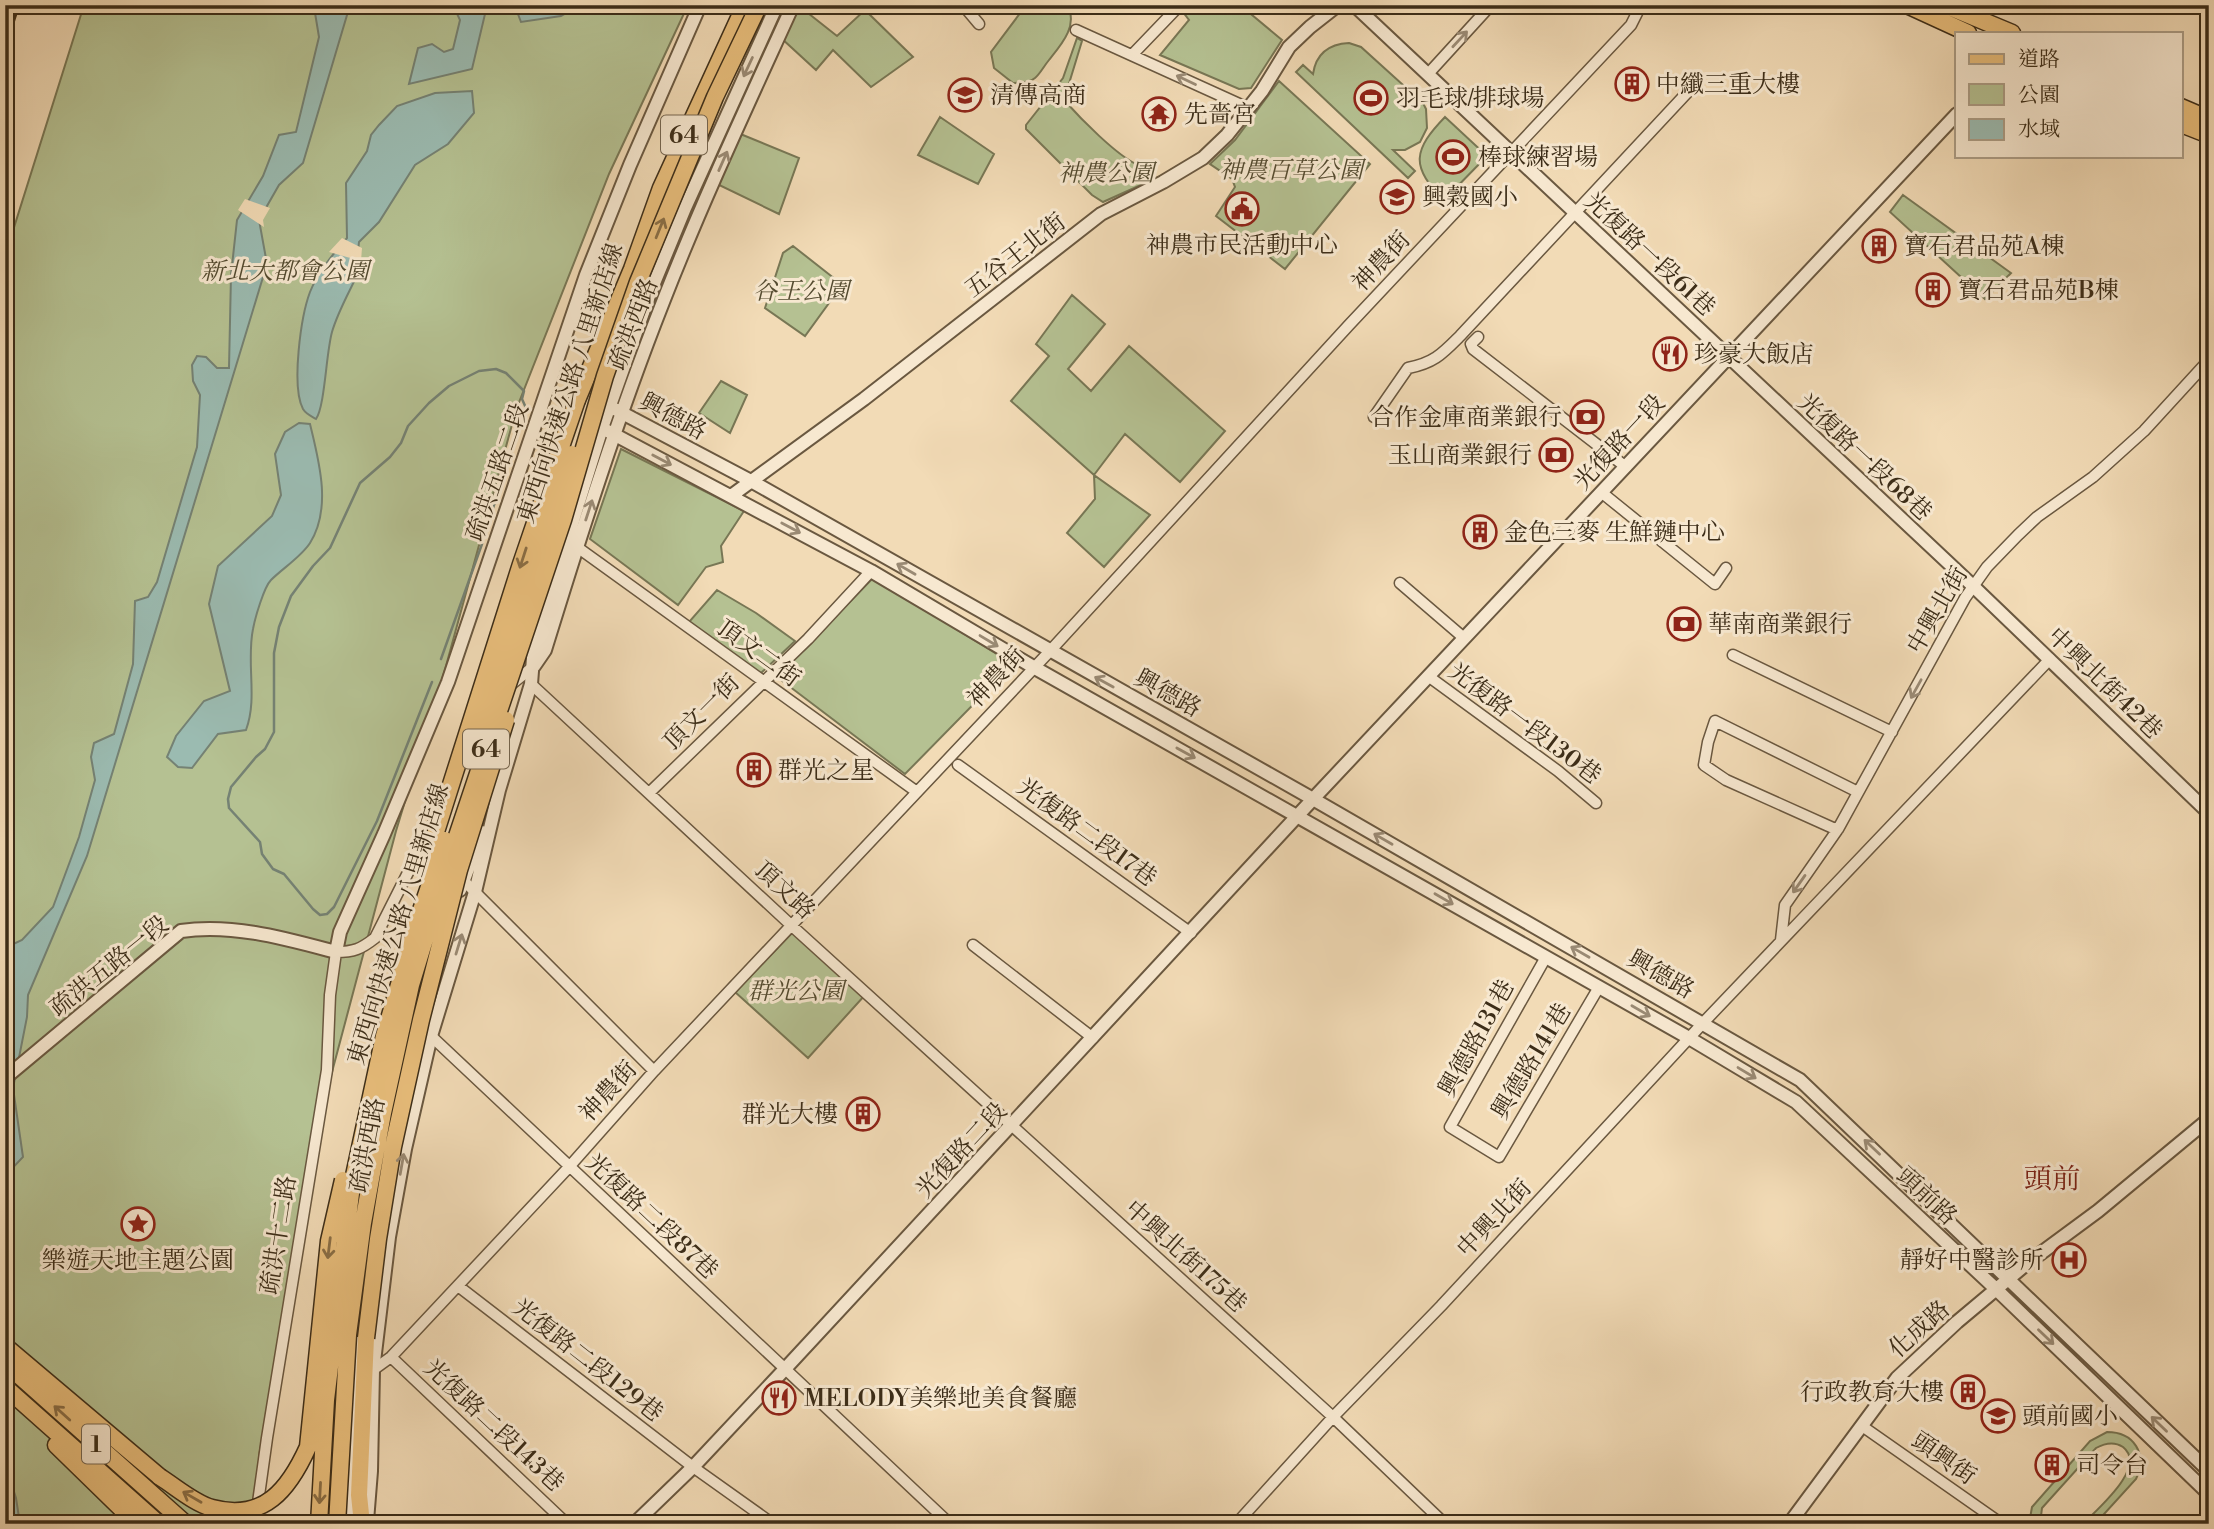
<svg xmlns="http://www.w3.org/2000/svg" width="2214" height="1529" font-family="'Libre Bodoni','Noto Serif TC',serif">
<rect width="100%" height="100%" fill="#f2dbb6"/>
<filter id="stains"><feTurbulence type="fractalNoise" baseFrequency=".00286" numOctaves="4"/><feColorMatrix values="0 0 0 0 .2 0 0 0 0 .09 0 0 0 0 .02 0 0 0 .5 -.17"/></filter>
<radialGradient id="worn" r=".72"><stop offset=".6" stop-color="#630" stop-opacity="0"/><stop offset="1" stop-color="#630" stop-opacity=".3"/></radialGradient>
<path fill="#b5c192" stroke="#787755" stroke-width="2" d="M84,5H688L609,174L516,410L446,666L396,831L319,1121L259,1456L260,1524H5V256Z
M860,5H868L865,10L913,57L871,87L833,50L816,70L780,37L799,6L837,36L865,10Z
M1029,5H1067C1079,25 1061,45 1049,60C1044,66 1040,74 1035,78C1029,83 1020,83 1013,83L994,68L991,52L1021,12Z
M1190,5H1240L1282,40L1251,88L1239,89L1160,55L1189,20L1183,12Z
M1077,38L1082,41L1064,100C1080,118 1117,156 1138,165C1144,167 1148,166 1153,170L1152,180L1103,202L1092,195L1026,129V125L1063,78Z
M1349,43L1361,47L1423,103L1426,109L1427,128L1420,142L1405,150H1393L1415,171L1408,178L1296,72L1303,65L1313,74C1316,54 1329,44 1349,43Z
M1279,81L1370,164L1285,269L1216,216L1235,187L1232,179L1210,164L1235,140Z
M940,117L994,154L978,184L918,155Z
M1445,117L1487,156L1444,200C1409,167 1414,149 1445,117Z
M738,133L799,158L779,214L715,183Z
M1903,195L2011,273L1985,299L1890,212Z
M793,246L835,279L837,292L805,336L765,308L783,253Z
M1072,295L1105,324L1068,369L1091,391L1129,346L1225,431L1180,482L1125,434L1094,475L1150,515L1104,567L1067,533L1095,499L1094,475L1011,401L1049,356L1036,344Z
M721,381L747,395L730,433L699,413Z
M621,449L744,511L721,546L723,562L706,567L678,605L590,539Z
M873,578L1013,664L905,774L777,677Z
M717,590L756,613L795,641L760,674L689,622Z
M793,932L865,995L808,1058L735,992Z
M2107,1432C2134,1432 2148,1454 2136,1479L2095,1524H2083C2097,1509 2148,1467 2123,1447C2114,1441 2105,1443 2096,1448L2042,1508L2040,1524H2029L2032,1507L2090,1441Z"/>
<path fill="#9bbbb1" stroke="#758274" stroke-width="2" d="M324,5H350L303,163L279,185L259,220L267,264L87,856L28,995L27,1017L13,1088L23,1157L5,1176V1142L10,1117L5,1096V1017L8,1003L5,988V948L22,940L53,907L79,837L95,780L91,757L94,743L114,734L133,664L135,601L148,597L157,582L197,447L200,395L193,381L192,365L197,356L206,357L217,368H229L231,275L237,220L263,176L279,135L296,132L319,37L315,13Z
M453,5H498L485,14L472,69L409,84L418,48L432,44L444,52L453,49L460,20Z
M505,5H580L561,16L521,22L516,9Z
M472,91L474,113L448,144L415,165L379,222L359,242L357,261L359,271C350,291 338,311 332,332C326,353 325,406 316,419C311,416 306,414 303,409C291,386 301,316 310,292C318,272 333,254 347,238L346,183L367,151L371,135L379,125L397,106L435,93Z
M299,423L310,424C319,461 332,508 310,543C301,557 283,568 271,580C264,587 255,618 253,629C246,663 258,698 246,730L218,734L192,768L178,767L167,757L176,736L204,701L230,691L209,604L218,566L272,516L281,495L275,454L285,432Z
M5,1464L16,1498L20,1524H5Z"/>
<path fill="#f2dbb6" d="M245,199L270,208L263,220L264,227L238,210Z
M342,238L362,248L361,261L329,252Z"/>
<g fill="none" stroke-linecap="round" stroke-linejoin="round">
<path stroke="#758274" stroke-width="2.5" d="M432,682L377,821L334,907L327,914L320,915L313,909L284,874L273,869L262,854L260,842L229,808L228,799L231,787L256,757L265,749L274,732V653L279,627L291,596L313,566L330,548L360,483L390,457L401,443L408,426L429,403L449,386L479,371L496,369L506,373L524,391L522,399L526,408L493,508L485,518L482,544L441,659"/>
<defs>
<path id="minor" d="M963,5L979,24
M1076,30L1248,108
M1132,55L1180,5
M1428,74L1491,5
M1478,337L1471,344L1473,349L1626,467
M1374,417L1408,368C1434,363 1442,354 1460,336L1698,81
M1601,492L1715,584L1726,568
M577,547L917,792
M1400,583L1464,638
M1733,655L1892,732
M1428,676L1558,771L1596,803
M531,684L792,926L1333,1417L1445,1524
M508,687L534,666
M958,765L1191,933
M649,793L808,639L871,571
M1838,829L1833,828L1726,780L1704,765L1708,742L1715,721L1858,792
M464,881L654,1071
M1781,940L1785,905L1838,829L1965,598L1987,567L2018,535L2037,517L2093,477L2144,431L2209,360
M973,945L1093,1038
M1546,957L1450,1127L1499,1157L1599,987
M431,1036L950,1524
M458,1286L693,1467L773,1524
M391,1357L567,1524
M373,1370L391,1357L569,1167L654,1071L1050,651L1349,325L1631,25L1641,5
M1862,1426L2002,1524
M255,1524L267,1438L327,1070L330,995L336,952C354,952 361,949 375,938L432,825
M1236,1524L1333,1417L1441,1306L1703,1023L2050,659"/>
<path id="tertiary" d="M1354,5L1974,587L2209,813
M609,406L751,481L1313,799L1800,1080L2209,1471
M602,428L871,571L1035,668L1689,1038L1796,1102L1997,1290L2209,1494
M731,496L864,399L1101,214L1163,182L1203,158L1227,135L1262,91L1289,47L1310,27L1338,5
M534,666L545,650C581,533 618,416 663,302C702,202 748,104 793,5
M460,890L482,832
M5,1078L181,931C232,923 287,939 336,952L340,932L384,834L448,682L586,275L630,165L700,5
M367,1521L371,1471L373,1370L389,1237L405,1149L431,1036L475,892L499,790L531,684L534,645L602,428L650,293L685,208L777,5
M352,1524C348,1427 355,1328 372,1233
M634,1524L693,1467L784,1370L1313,799L1957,114
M1789,1524L1897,1378L1957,1322L2025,1265L2098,1211L2209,1119"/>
<path id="primary" d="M1907,5L1968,33
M1945,5L2012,33
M2181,107L2209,119
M2181,124L2209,135"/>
<path id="trunk" d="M577,400L632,269L661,188L745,5
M5,1346L160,1477
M5,1363L186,1524
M5,1387L159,1524
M334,1401V1473
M56,1445L137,1524
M362,1524L359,1495L366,1338"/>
</defs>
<use href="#minor" stroke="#6a5840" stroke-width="13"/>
<use href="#tertiary" stroke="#6a5840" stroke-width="16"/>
<use href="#primary" stroke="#3c2d18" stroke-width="19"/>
<use href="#trunk" stroke="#3c2d18" stroke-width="19"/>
<use href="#minor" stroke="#f7e8d0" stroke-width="10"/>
<use href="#tertiary" stroke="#f7e8d0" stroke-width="12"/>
<use href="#primary" stroke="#e9be7b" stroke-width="16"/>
<use href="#trunk" stroke="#e9be7b" stroke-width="16"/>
<path stroke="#3c2d18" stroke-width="2.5" stroke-dasharray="12 12" stroke-linecap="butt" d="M5,49L19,5"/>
<defs>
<path id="trunk-bridge" d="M477,742L572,454
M428,857L521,564L577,400
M366,1338L378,1239L393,1147L421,1020L459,870L506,720
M160,1477C176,1487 194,1503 212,1508C264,1522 289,1489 308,1447L329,1241L343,1180
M319,1524L326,1400L352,1185L384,1036L419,916L445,840
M337,1524L348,1335L363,1223L383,1113L411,985L451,854L563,520L605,376L638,282L715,97L759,5"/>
</defs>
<use href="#trunk-bridge" stroke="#3c2d18" stroke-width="19" stroke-linecap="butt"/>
<use href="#trunk-bridge" stroke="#e9be7b" stroke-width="16"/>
</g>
<defs><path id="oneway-shaft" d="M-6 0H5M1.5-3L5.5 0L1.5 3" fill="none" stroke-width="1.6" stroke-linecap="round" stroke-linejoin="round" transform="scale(1.75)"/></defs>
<g stroke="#9a8a74">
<use href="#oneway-shaft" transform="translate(1460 39) rotate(-47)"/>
<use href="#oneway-shaft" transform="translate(748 67) rotate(115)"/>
<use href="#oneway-shaft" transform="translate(1186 80) rotate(-155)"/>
<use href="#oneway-shaft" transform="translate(723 161) rotate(-66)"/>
<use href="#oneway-shaft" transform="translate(662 460) rotate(28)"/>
<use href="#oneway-shaft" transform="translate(589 510) rotate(-72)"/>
<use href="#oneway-shaft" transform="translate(791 528) rotate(28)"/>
<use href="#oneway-shaft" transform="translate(906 569) rotate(-150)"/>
<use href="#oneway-shaft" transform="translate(989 641) rotate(31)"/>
<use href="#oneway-shaft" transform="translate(1104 682) rotate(-151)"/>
<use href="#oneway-shaft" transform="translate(1916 689) rotate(119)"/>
<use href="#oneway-shaft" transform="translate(1186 753) rotate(29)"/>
<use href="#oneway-shaft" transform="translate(1383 839) rotate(-150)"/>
<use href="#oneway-shaft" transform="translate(1799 884) rotate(125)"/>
<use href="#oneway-shaft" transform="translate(1444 899) rotate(30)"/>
<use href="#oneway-shaft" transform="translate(459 944) rotate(-73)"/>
<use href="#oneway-shaft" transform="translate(1580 952) rotate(-150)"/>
<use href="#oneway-shaft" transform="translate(1641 1011) rotate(30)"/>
<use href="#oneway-shaft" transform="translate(1747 1073) rotate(31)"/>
<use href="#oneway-shaft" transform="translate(1872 1147) rotate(-137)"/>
<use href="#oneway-shaft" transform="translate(402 1164) rotate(-80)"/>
<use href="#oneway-shaft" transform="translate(2046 1337) rotate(44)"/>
<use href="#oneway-shaft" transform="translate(2159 1424) rotate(-136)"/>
</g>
<g stroke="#8a6e45">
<use href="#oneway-shaft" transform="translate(660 228) rotate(-68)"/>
<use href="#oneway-shaft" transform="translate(523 558) rotate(108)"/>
<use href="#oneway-shaft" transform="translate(329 1248) rotate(97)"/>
<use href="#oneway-shaft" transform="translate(62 1413) rotate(-138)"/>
<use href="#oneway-shaft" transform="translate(320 1493) rotate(93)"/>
<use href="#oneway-shaft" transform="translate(192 1497) rotate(-150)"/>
</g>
<defs>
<symbol id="building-ring" viewBox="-11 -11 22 22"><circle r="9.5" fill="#f7e8d0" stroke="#8f2418" stroke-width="1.5"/><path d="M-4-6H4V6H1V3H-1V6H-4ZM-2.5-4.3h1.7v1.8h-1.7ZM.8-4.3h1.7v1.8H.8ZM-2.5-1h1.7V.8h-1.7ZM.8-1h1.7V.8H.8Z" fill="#8f2418"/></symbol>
<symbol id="school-ring" viewBox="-11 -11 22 22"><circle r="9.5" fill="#f7e8d0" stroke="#8f2418" stroke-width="1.5"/><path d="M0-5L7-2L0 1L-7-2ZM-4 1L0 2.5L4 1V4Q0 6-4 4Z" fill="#8f2418"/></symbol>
<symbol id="stadium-ring" viewBox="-11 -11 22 22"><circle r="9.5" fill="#f7e8d0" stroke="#8f2418" stroke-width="1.5"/><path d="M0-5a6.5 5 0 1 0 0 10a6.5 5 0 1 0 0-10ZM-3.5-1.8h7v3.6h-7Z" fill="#8f2418"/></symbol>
<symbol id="temple-ring" viewBox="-11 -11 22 22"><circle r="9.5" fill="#f7e8d0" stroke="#8f2418" stroke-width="1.5"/><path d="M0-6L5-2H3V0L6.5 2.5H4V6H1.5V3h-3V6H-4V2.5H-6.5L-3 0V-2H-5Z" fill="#8f2418"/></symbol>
<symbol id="civic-ring" viewBox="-11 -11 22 22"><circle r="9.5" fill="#f7e8d0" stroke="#8f2418" stroke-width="1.5"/><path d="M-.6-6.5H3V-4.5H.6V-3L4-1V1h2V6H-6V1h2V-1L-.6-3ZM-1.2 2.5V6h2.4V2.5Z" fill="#8f2418"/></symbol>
<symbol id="restaurant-ring" viewBox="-11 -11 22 22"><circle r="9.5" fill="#f7e8d0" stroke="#8f2418" stroke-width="1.5"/><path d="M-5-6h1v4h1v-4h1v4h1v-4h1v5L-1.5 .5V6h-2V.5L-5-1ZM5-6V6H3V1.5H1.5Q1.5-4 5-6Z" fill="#8f2418"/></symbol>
<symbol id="bank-ring" viewBox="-11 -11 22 22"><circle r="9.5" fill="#f7e8d0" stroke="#8f2418" stroke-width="1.5"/><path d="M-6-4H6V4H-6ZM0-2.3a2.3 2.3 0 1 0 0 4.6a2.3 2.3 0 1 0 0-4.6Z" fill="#8f2418"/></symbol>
<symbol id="sight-ring" viewBox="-11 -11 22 22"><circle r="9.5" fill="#f7e8d0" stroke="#8f2418" stroke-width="1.5"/><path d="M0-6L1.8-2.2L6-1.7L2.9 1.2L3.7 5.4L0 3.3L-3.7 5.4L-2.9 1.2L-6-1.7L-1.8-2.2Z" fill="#8f2418"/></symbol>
<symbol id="hospital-ring" viewBox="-11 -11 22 22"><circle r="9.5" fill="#f7e8d0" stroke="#8f2418" stroke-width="1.5"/><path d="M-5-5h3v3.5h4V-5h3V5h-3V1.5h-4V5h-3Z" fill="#8f2418"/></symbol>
</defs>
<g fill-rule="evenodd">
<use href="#building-ring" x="1613" y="65" width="38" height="38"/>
<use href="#school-ring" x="946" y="76" width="38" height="38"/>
<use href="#stadium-ring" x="1352" y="79" width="38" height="38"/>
<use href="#temple-ring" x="1140" y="95" width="38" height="38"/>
<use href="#stadium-ring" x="1434" y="138" width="38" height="38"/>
<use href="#school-ring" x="1378" y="178" width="38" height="38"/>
<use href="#civic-ring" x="1223" y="190" width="38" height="38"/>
<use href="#building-ring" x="1860" y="227" width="38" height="38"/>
<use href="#building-ring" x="1914" y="271" width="38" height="38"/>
<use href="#restaurant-ring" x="1651" y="335" width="38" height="38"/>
<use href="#bank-ring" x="1568" y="398" width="38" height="38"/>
<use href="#bank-ring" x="1537" y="436" width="38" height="38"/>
<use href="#building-ring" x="1461" y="513" width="38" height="38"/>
<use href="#bank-ring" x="1665" y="605" width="38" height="38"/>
<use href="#building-ring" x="735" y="751" width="38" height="38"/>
<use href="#building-ring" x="844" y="1095" width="38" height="38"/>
<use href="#sight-ring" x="119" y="1205" width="38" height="38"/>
<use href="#hospital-ring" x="2050" y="1241" width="38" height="38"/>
<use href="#building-ring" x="1949" y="1373" width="38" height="38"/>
<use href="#restaurant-ring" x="760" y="1379" width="38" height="38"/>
<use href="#school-ring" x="1979" y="1397" width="38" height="38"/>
<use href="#building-ring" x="2033" y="1446" width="38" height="38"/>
</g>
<g text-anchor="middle" stroke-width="6" stroke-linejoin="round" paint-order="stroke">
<g fill="#f7e8d0" stroke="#74654f" stroke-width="2">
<rect x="661" y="115.5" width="46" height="39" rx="5"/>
<rect x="463" y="729.5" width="46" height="39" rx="5"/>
<rect x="82" y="1424.5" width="28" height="39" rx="5"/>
</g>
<g font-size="23" font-weight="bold" fill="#3c2d18">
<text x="684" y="143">64</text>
<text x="486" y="757">64</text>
<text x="96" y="1452">1</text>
</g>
<g font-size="24" fill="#3c2d18" stroke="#f7e8d0" text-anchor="start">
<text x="1656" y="92">中纖三重大樓</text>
<text x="990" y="103">清傳高商</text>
<text x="1396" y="106">羽毛球/排球場</text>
<text x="1184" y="122">先嗇宮</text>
<text x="1478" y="165">棒球練習場</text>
<text x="1422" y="205">興穀國小</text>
<text x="1242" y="253" text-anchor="middle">神農市民活動中心</text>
<text x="1904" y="254">寶石君品苑A棟</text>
<text x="1958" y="298">寶石君品苑B棟</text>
<text x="1694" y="362">珍豪大飯店</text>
<text x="1562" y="425" text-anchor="end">合作金庫商業銀行</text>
<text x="1532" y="463" text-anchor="end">玉山商業銀行</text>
<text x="1504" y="540">金色三麥 生鮮鏈中心</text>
<text x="1708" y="632">華南商業銀行</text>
<text x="778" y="778">群光之星</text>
<text x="838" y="1122" text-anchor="end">群光大樓</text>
<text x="138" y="1268" text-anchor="middle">樂遊天地主題公園</text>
<text x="2044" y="1268" text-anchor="end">靜好中醫診所</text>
<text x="1944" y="1400" text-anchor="end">行政教育大樓</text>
<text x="804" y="1406">MELODY美樂地美食餐廳</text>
<text x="2022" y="1424">頭前國小</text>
<text x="2076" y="1473">司令台</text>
</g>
<g font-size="24" font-style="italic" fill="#544b30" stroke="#f7e8d0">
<text x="1291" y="178">神農百草公園</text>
<text x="1106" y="181">神農公園</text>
<text x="285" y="279">新北大都會公園</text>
<text x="801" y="299">谷王公園</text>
<text x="796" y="999">群光公園</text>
</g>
<g font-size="24" fill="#3c2d18" stroke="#f7e8d0">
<text transform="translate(1650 254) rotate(43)" y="8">光復路一段61巷</text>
<text transform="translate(1015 255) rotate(-38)" y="8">五谷王北街</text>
<text transform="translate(1381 261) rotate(-47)" y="8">神農街</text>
<text transform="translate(633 324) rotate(-69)" y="8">疏洪西路</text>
<text transform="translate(570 383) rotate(-72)" y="8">東西向快速公路 八里新店線</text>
<text transform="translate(673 416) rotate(28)" y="8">興德路</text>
<text transform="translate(1619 442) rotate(-47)" y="8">光復路一段</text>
<text transform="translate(1865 457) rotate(43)" y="8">光復路一段68巷</text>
<text transform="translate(497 472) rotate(-71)" y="8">疏洪五路二段</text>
<text transform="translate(1937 610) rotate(-60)" y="8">中興北街</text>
<text transform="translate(759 653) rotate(36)" y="8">頂文二街</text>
<text transform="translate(996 677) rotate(-47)" y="8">神農街</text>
<text transform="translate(2105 683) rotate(44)" y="8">中興北街42巷</text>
<text transform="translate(1168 693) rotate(29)" y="8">興德路</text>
<text transform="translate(701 712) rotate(-45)" y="8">頂文一街</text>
<text transform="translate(1525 723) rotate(37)" y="8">光復路一段130巷</text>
<text transform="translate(1087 832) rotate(36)" y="8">光復路二段17巷</text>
<text transform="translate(785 890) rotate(43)" y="8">頂文路</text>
<text transform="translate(398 924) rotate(-73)" y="8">東西向快速公路 八里新店線</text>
<text transform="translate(109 966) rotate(-39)" y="8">疏洪五路一段</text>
<text transform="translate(1661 974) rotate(30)" y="8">興德路</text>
<text transform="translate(1476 1038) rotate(-61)" y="8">興德路131巷</text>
<text transform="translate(1531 1061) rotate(-59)" y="8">興德路141巷</text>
<text transform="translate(608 1091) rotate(-48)" y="8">神農街</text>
<text transform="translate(367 1145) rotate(-79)" y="8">疏洪西路</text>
<text transform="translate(961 1150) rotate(-47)" y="8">光復路二段</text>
<text transform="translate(1927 1196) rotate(43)" y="8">頭前路</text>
<text transform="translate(652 1216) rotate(43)" y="8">光復路二段87巷</text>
<text transform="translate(1494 1218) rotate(-47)" y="8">中興北街</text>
<text transform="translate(278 1235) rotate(-81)" y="8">疏洪十二路</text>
<text transform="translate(1186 1256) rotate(42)" y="8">中興北街175巷</text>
<text transform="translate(1919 1329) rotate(-42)" y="8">化成路</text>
<text transform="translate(588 1360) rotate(38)" y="8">光復路二段129巷</text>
<text transform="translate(494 1425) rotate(43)" y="8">光復路二段143巷</text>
<text transform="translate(1944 1458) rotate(35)" y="8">頭興街</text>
</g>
<g font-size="28" fill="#7a1f14" stroke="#f7e8d0">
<text x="2052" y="1188">頭前</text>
</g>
</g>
<rect width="2214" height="1529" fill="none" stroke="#f2dbb6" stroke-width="28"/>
<rect x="7" y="7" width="2200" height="1515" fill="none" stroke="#3c2d18" stroke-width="3.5"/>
<rect x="14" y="14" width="2186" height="1501" fill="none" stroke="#3c2d18" stroke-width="2"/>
<rect x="1955" y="32" width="228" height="126" fill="#f7e8d0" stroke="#ac9d86" stroke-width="2"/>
<rect x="1969" y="54" width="35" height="10" fill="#e9be7b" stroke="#ac9d86" stroke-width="2"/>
<text x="2018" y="66" font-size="21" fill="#3c2d18">道路</text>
<rect x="1969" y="84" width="35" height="21" fill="#b5c192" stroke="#ac9d86" stroke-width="2"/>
<text x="2018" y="102" font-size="21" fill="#3c2d18">公園</text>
<rect x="1969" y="119" width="35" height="21" fill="#9bbbb1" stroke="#ac9d86" stroke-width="2"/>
<text x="2018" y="136" font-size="21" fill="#3c2d18">水域</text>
<rect width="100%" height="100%" filter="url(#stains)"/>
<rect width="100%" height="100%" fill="url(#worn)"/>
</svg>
